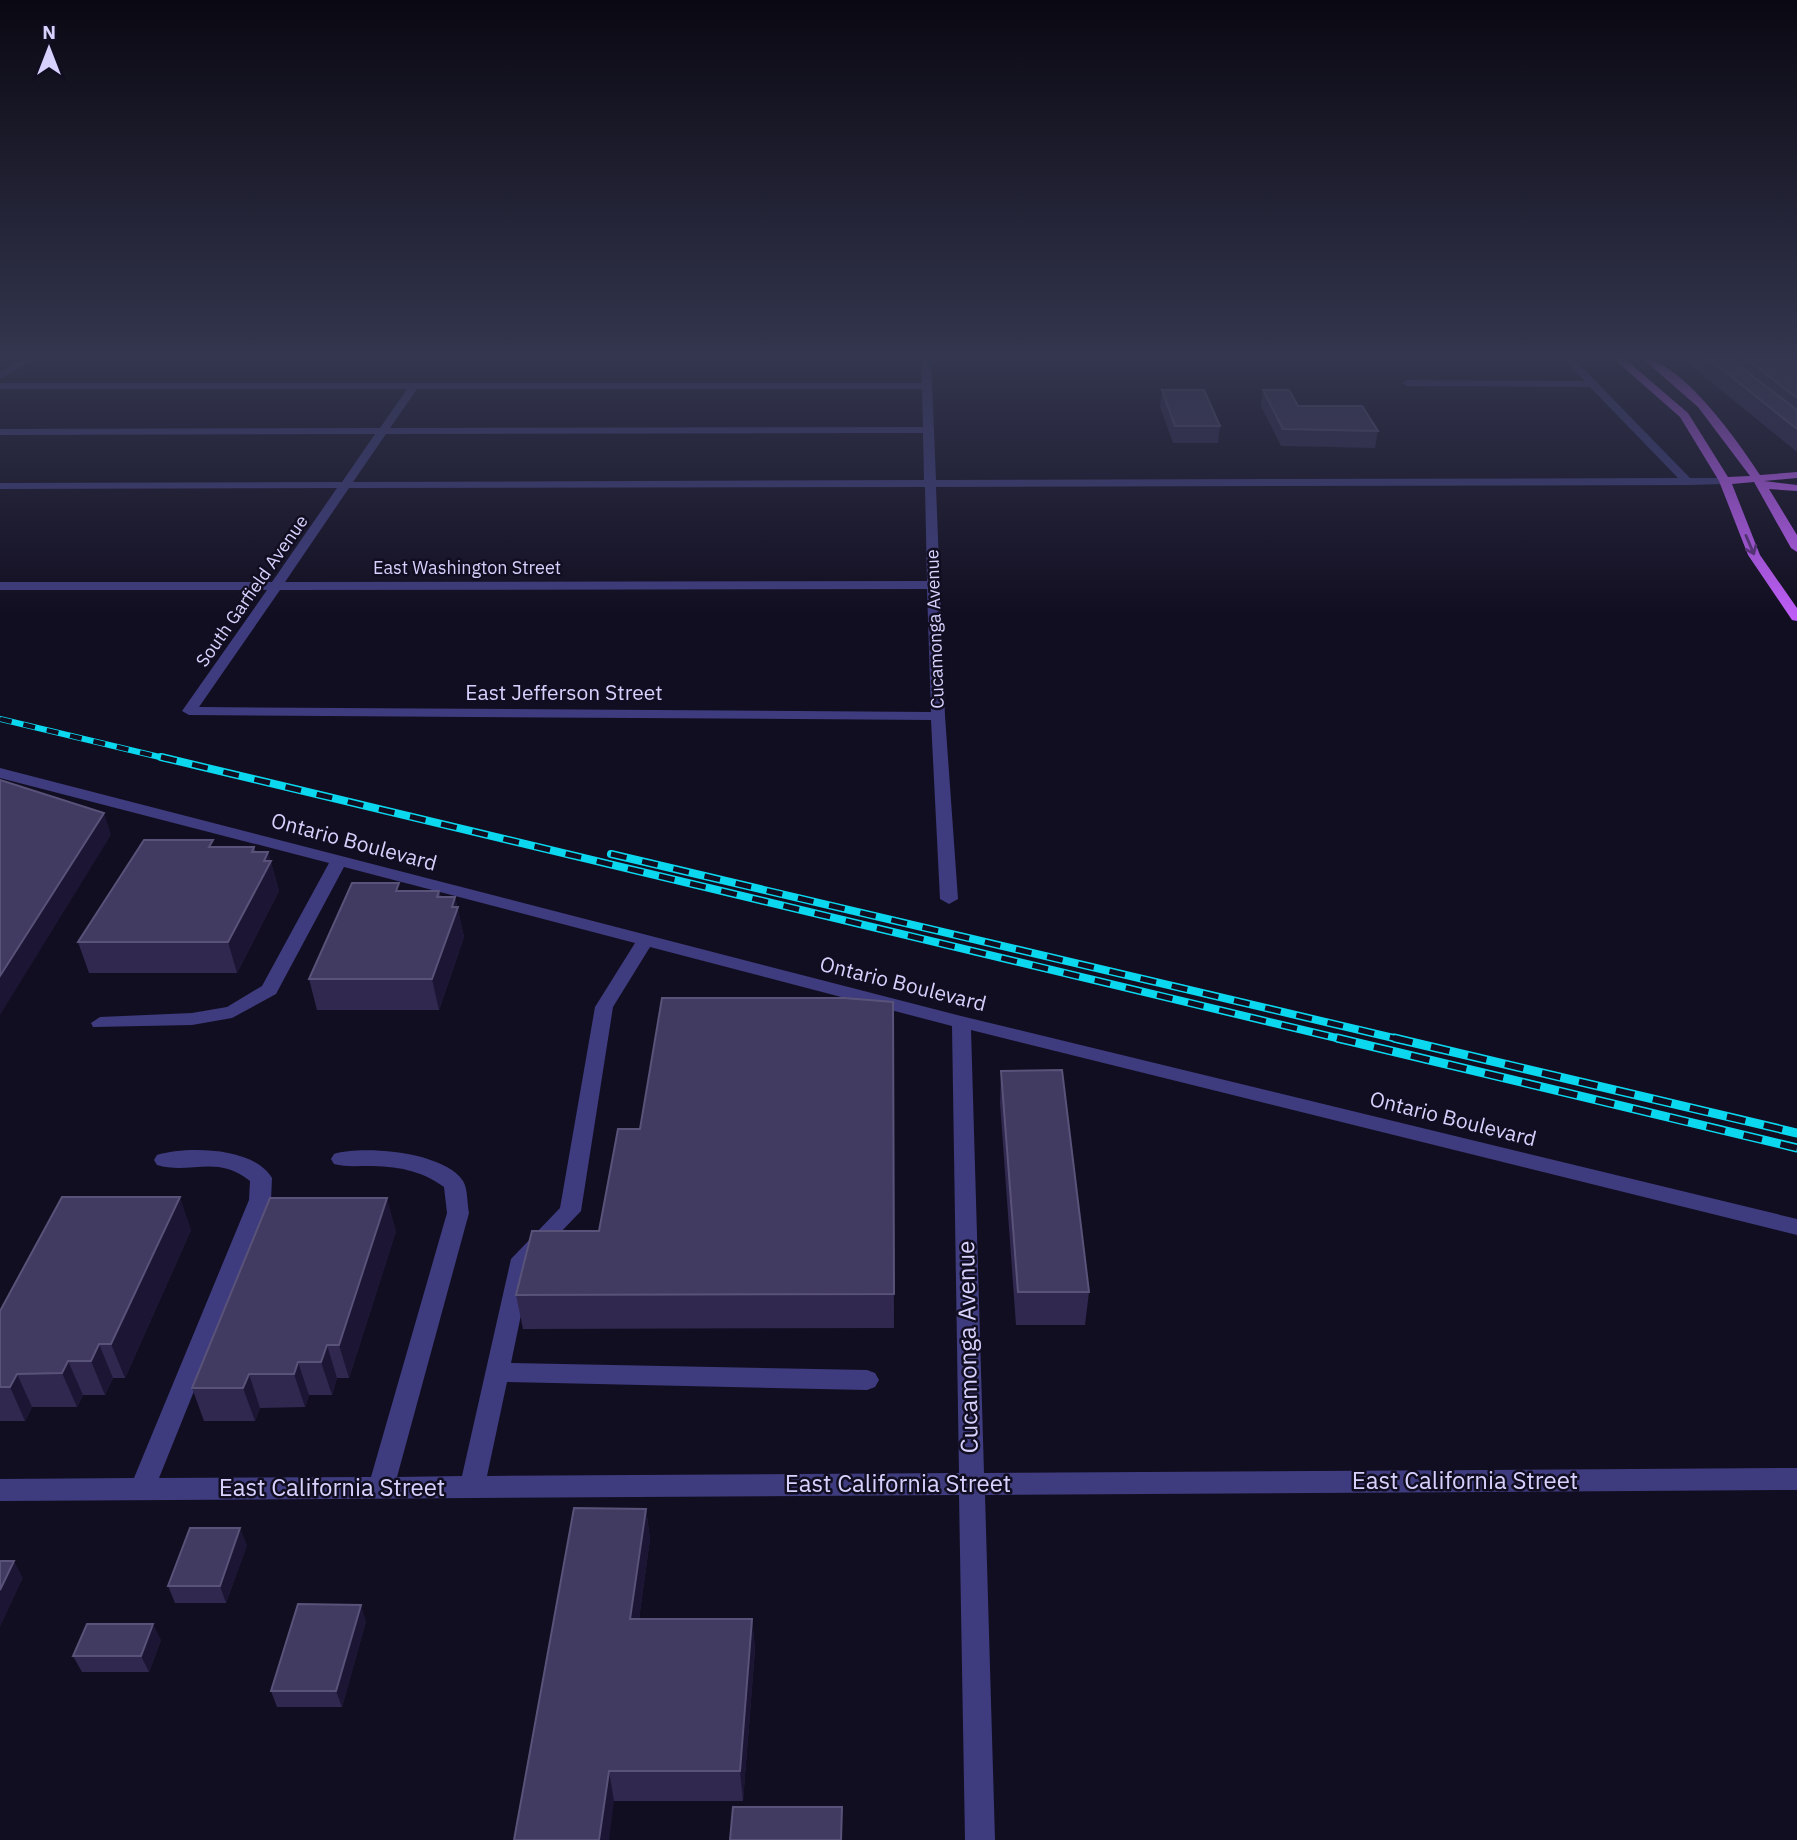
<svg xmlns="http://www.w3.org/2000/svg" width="1797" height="1840" font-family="'IBM Plex Sans',sans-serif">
<rect width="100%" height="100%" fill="#120e21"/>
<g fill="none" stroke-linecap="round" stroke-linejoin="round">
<path fill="#3e3c7e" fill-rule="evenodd" d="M23,359H35L0,379V372Z
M921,359H931L936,480L1678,478L1590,387L1407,386L1402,383L1407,380L1585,381L1564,359H1574L1690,478H1725L1731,481L1725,484L1688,485L936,487L945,716L958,899L949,904L940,899L931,720L189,715L182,711L267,590H0V582H272L337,488L0,489V483L342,482L375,434L0,435V429L380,428L407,389H0V383H922ZM417,389H922L923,427L390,428ZM923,433L924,480L353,482L386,434ZM925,487L927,581L285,582L349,488ZM927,589L931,712L199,707L280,590Z
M0,768L961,1016L1797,1219V1235L971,1030L984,1473L1797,1468V1490L985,1495L995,1840H965L959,1495L0,1501V1479L134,1478L249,1200L250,1181C217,1154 190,1175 157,1165L154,1160L157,1155C187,1146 254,1147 272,1178L271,1200L159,1478L371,1477L447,1213L444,1187C421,1170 396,1166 368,1166C356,1166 345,1167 334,1164L331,1159L334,1154C363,1145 445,1152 463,1181C468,1189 467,1204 469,1213L397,1477L462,1476L511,1259L560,1208L595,1007L635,943L344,867L276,994L232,1018L192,1025L93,1027L91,1023L100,1017L192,1013L227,1007L262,986L329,863L0,778ZM650,947L952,1026L959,1473L487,1476L507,1382L867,1390L875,1387L879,1380L875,1373L867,1370L511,1363L532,1262L581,1211L613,1007Z"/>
<path fill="#be5df8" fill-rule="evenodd" d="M1614,359H1625L1688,413L1728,477L1750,476L1698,407L1643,359C1680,359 1741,445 1760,475L1797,472V478L1764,481L1797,485V491L1769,489L1797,535V552L1791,548L1754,482L1732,484L1760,555L1797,608V621L1792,620L1748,555L1719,481L1680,417Z"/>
<defs>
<path id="rail-far2" d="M0,719L168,759"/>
<path id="rail-far1" d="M161,757L1345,1040
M611,854L1402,1040"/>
<path id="rail" d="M1337,1038L1797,1148
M1394,1038L1797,1133"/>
</defs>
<use href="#rail-far2" stroke="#0bd7ef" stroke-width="6"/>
<use href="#rail-far1" stroke="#0bd7ef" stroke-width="8"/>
<use href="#rail" stroke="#0bd7ef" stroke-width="9"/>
<use href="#rail-far2" stroke="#120e21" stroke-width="4.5" stroke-dasharray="12" stroke-linecap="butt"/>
<use href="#rail-far1" stroke="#120e21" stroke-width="5" stroke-dasharray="16" stroke-linecap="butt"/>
<use href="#rail" stroke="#120e21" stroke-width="6" stroke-dasharray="19" stroke-linecap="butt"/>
</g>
<path fill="#30284e" d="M1683,359H1797V452Z
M1162,390L1220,426L1218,443H1173L1160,407Z
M1263,390L1298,406L1378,431L1375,448L1281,446L1261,406Z
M215,847H254L256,852H268L279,891L237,973H89L78,942Z
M401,891H439L441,897H455L464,937L439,1010H317L309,979Z
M893,1002L894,1328L523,1329L516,1295L599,1231L640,1129Z
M1001,1071L1089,1292L1085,1325H1016L1000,1103Z
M191,1230L125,1378H113L105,1395H83L77,1407H32L25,1421H0V1311Z
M396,1231L349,1378H337L332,1395H309L305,1407L260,1408L255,1421H204L192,1388Z
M646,1509L650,1539L639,1619H752L755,1649L743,1801H614L514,1840Z
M247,1545L226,1603H175L168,1586Z
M366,1621L342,1707H277L271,1691Z
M161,1640L149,1672H82L73,1656Z"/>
<path fill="#1c1634" d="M104,813L111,835L0,1015V976Z
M268,852L279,891L237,973L228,942Z
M455,897L464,937L439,1010L432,979Z
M180,1197L191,1230L125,1378L111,1344Z
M387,1198L396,1231L349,1378L339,1345Z
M99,1344L113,1378L105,1395L91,1361Z
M327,1345L337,1378L332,1395L321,1362Z
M68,1361L83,1395L77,1407L62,1373Z
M298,1362L309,1395L305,1407L294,1374Z
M17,1374L32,1407L25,1421L10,1387Z
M249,1374L260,1408L255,1421L243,1388Z
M646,1509L650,1539L635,1649L630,1619Z
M240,1528L247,1545L226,1603L220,1586Z
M14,1561L23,1578L0,1627V1590Z
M361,1605L366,1621L342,1707L336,1691Z
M752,1619L755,1649L743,1801L740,1771Z
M153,1624L161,1640L149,1672L141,1656Z
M609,1771L614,1801L609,1840H599Z"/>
<path fill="#413a61" stroke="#595279" stroke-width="2" d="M1709,359H1730L1797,410V429Z
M1747,359H1797V398Z
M1162,390H1204L1220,426H1175Z
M1263,390H1289L1298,406H1362L1378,431L1283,429Z
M0,780L104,813L0,976Z
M144,840H213L209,847H254L252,852H268L264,861H271L228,942H78Z
M352,883H399L396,891H439L437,897H455L452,907H458L432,979H309Z
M662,998H844L893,1002L894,1294L516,1295L532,1231H599L618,1129H640Z
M1062,1070L1089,1292H1018L1001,1071Z
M62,1197H180L111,1344H99L91,1361H68L62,1373L17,1374L10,1387H0V1311Z
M270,1198H387L339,1345H327L321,1362H298L294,1374H249L243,1388H192Z
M574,1508L646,1509L630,1619H752L740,1771H609L599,1840H514Z
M190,1528H240L220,1586H168Z
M0,1561H14L0,1590Z
M298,1604L361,1605L336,1691H271Z
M87,1624H153L141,1656H73Z
M733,1807H842L841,1840H730Z"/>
<defs><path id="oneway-shaft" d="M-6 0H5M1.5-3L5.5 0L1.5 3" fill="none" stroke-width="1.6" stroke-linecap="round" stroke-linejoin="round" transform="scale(1.75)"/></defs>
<use stroke="#5f3282" href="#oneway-shaft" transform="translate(1750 545) rotate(67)"/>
<linearGradient id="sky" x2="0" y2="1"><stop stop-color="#0a0812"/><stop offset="0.58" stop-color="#33364e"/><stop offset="1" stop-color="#33364e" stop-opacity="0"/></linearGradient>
<rect width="1797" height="616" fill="url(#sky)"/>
<g text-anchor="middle" stroke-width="5" stroke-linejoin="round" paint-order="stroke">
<g font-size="18" fill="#d6d1fd" stroke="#120e21">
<text x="467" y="574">East Washington Street</text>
<text transform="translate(252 591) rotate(-55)" y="6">South Garfield Avenue</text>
<text transform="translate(935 629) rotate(-92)" y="6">Cucamonga Avenue</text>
</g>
<g font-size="21" fill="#d6d1fd" stroke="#120e21">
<text x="564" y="700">East Jefferson Street</text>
<text transform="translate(354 842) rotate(15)" y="7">Ontario Boulevard</text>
<text transform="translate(903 984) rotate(14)" y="7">Ontario Boulevard</text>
<text transform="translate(1453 1119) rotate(14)" y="7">Ontario Boulevard</text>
</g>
<g font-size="24" fill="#d6d1fd" stroke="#120e21">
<text transform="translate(968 1347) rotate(-91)" y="8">Cucamonga Avenue</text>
<text x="1465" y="1489">East California Street</text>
<text x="898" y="1492">East California Street</text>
<text x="332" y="1496">East California Street</text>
</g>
</g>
<g transform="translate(49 49)" stroke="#120e21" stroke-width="5" paint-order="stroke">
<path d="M0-5L12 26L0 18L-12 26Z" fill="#d6d1fd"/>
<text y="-10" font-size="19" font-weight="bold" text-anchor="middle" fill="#d6d1fd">N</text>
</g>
</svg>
